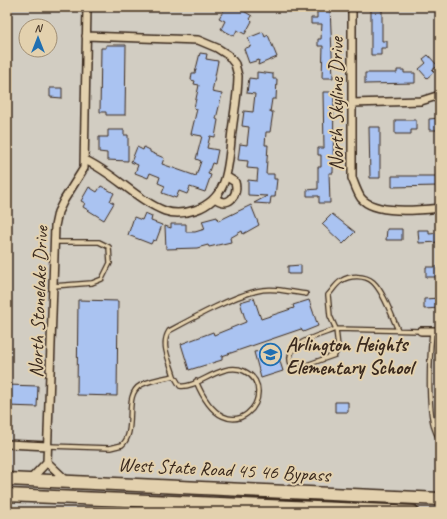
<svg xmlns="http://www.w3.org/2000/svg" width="447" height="519" font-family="Caveat,sans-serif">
<rect width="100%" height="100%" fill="#d2cdc2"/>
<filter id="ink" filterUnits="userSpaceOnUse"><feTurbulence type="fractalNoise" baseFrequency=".025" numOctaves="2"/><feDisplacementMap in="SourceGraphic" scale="8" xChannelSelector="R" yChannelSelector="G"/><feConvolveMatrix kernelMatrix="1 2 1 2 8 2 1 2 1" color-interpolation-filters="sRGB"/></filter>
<g filter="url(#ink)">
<path fill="#aac3f1" stroke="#3b2a1e" d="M226,7H237L252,16L250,19L252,21L245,34L237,30L234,36L221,29L225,21L219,18Z
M317,7H330L333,78H322L323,46H318V39H321L322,24H311V18H317Z
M371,9L382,10V41H387V48H381V55H371Z
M263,32L265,37L268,35L277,57L258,65L259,60L249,63L244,49L251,46L248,38Z
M106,45H126L125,115H106V112H100L101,48H106Z
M200,53L207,54L206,59L218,61L212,92L222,94L216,119L218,120L215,137L210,136L207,148L218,150L215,164L212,163L208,174L211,175L205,192L190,187L187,194L179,191L176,198L162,193L165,186L158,183L160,177L150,173L148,178L135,173L138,165L131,162L137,147L143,150L144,147L150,150V152L164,158L162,164L196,176L201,161L196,159L202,136L191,134L197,109L194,108L199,85L194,84L195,81L191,80L192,73H195Z
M428,55L438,66L432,70L434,72L427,78L419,69L426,63L423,59Z
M397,70H404V73H415V83L365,84V73H397Z
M257,72L273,74V79H277L276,99H272L270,112H273L270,132H266L265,145H268L266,174H274V179H277L275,197H271L270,204L254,203L267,196L248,195V180L257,181L258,169L247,168L248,161L238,160L240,144L247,145L249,127L242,126L244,111L253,112L255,94L247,93L249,78L257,79Z
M50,88H62V98L50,97Z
M323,92H334L333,173H329L330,203H319V196H307V190L318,189V167H321V155H318V148H324Z
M440,118V130H429V119Z
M395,120H416V130H411V134H395Z
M369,127H380V178H370Z
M108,130H124V135H128V161L107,160V153L99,152V137H108Z
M392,176H438V186L392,187Z
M101,186L114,193L110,201L114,203L104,220L83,207L85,203L81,201L89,187L97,192Z
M251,205L259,225L243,234L242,231L230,238L231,242L209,247L208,245L197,248L166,249L165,226L171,228V224H186V232H195L205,229L202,221L217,217L218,221Z
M145,213L152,216L151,221L162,225L156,241L153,240L151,244L128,235L134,217L142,220Z
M332,214L355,232L343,244L322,224Z
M387,229H402V240H386Z
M418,230H429V234L440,233V242L419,243Z
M301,265V274H288V266Z
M426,267H440V277H426Z
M254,298L261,319L294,308L293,305L309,300L318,326L303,332L301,329L222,356V360L189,370L181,344L213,332L214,335L246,322L240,302Z
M440,298V308L424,309V299Z
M78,300L118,301L117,396L77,395Z
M276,349L283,371L261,378L254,352Z
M7,385L38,386L37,407L7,406Z
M335,402H348V412H335Z"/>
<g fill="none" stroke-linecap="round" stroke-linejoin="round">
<defs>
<path id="lane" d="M53,286L92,283L102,279L110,263L109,247L99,242H54
M336,329L338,347L335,355L301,367L291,364C283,343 321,335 336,329Z
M398,330C392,317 384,292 373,282C365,275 350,275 341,281C336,284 332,291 328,295L330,316L336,329L421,331
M432,332C430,353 425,424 440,439
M174,376L180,386C197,389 222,361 244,371C284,390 229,462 196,381
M48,446L110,448L122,445C138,431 122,395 141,385C150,380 164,378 174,376C170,361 160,345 169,331C193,318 231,297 257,291C272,287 291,292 306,294"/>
<path id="street" d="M352,7V178C355,185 357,192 361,198C375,215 420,210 440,208
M352,103L421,101L440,95
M85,160C114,173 138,201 165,211C174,214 186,213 195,210C231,198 228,162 232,131C234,113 238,94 238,76L235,64L228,55L217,48L198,40L86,36
M215,198C228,209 239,195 235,182L227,177
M421,331H440
M7,444L48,446
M47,462L67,481
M30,480L47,462L55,226L58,212L64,200L84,168L87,7"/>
<path id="highway" d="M7,479L440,499
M7,495L413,512"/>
</defs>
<use href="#lane" stroke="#3b2a1e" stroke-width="6"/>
<use href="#street" stroke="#3b2a1e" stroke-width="10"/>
<use href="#highway" stroke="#3b2a1e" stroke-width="15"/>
<use href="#lane" stroke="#e3d1ae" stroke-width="3.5"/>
<use href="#street" stroke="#e3d1ae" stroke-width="7"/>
<use href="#highway" stroke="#e3d1ae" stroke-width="12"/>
</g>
</g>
<defs>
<symbol id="school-ring" viewBox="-11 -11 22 22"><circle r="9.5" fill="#e3d1ae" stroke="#1f6fb2" stroke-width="1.5"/><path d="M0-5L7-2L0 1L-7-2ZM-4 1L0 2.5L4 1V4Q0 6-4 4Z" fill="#1f6fb2"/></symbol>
</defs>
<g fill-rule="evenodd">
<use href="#school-ring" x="258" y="342" width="25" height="25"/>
</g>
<g text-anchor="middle" stroke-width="4" stroke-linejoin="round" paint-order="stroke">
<g font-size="20" fill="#3b2a1e" stroke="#e3d1ae">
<text transform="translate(336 104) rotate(-90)" y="7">North Skyline Drive</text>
<text transform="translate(38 302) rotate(-88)" y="7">North Stonelake Drive</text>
<text transform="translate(224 469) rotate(3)" y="7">West State Road 45 46 Bypass</text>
</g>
<g font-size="20" font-weight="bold" fill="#3b2a1e" stroke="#e3d1ae" text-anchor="start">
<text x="286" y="351">Arlington Heights<tspan x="286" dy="23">Elementary School</tspan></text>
</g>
</g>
<rect width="447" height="519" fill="none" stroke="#e3d1ae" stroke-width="24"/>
<rect x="12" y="12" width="423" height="495" fill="none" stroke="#3b2a1e" stroke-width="1.5" filter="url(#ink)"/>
<g transform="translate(38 38)"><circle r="19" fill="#e3d1ae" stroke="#a08e74"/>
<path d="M0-3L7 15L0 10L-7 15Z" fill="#1f6fb2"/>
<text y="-6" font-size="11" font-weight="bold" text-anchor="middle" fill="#3b2a1e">N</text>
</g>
</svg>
